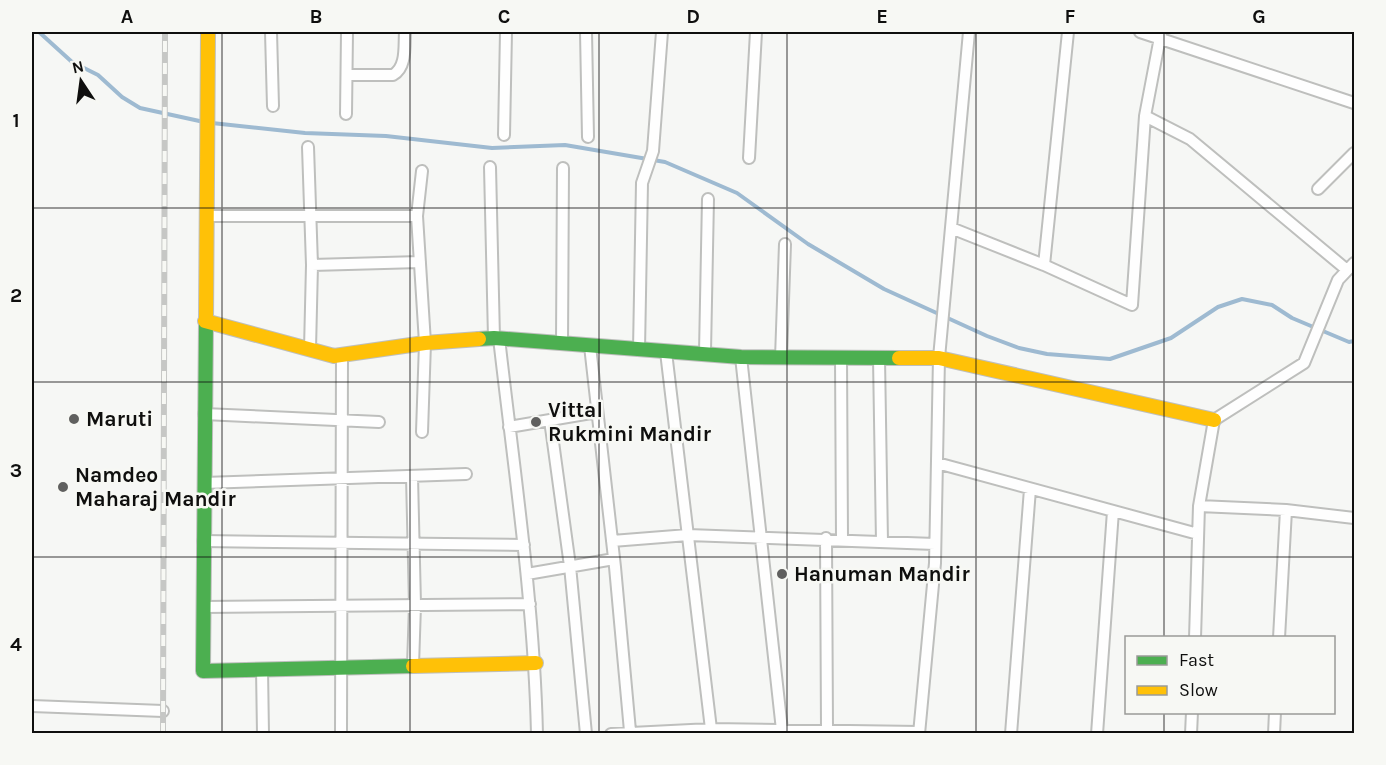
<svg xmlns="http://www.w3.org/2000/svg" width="1386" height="765" font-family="Karla,sans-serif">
<rect width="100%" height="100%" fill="#f6f7f5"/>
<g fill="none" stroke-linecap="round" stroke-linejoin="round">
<path stroke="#9ebad1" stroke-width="4" d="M39,32L72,62L98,75L122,97L140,108L204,122
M212,123L305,133L386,136L492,148L565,145L665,162L737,193L808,244L884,289L987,336L1019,348L1047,354L1110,359L1171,338L1218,307L1242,299L1272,305L1292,318L1349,342L1354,341"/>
<defs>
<path id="street" d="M271,32L273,106
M586,32L588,137
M1140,32L1354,103
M347,75H393C407,67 404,46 405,32
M346,114L347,32
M1145,116L1190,139L1347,270
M504,135L506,32
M308,147L312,265L310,349
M749,158L756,32
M490,167L494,338
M1318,189L1354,153
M207,216H417
M951,228L1044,265L1132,305L1145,116L1161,32
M312,265L420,262
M1044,265L1068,32
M499,338C514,470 534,601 537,734
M562,343L563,168
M590,346L615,567L630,731
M639,350L642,183L653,151L662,32
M666,352L711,729
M705,352L708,199
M741,357L782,730
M781,358L785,244
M841,358L842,538
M879,358L882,542
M204,414L379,422
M550,420L570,566L586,734
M509,427L597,412
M422,432L425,343L417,216L422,171
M937,463L1198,534
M412,476L415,605L413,666
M204,483L466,474
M1199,506L1286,510L1354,518
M826,538L827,729
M203,541L524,545
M612,541L688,535L935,544
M527,574L614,559
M203,607L530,604
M1195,638L1199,506L1214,420L1304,363L1338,280L1354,263
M1279,638L1286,510
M262,669L263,734
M32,706L163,711
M341,734L342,355
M611,734L711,729L919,732
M919,734L935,563L939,358L969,32
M1011,734L1030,489
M1097,734L1113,511
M1191,734L1192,712
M1274,734L1275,712"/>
<path id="fast" d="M206,321L203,671L413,666
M479,339L494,338L741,357L899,358"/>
<path id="slow" d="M205,321L334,356L425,343L479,339
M206,321L208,32
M899,358H939L1214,420
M413,666L536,663"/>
</defs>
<use href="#street" stroke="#bebfbd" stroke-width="14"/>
<use href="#fast" stroke="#bebfbd" stroke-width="16"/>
<use href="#slow" stroke="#bebfbd" stroke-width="16"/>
<use href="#street" stroke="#fefefe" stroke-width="10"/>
<use href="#fast" stroke="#4caf50" stroke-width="14"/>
<use href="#slow" stroke="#ffc107" stroke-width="14"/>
<defs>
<path id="rail" d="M163,734L165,32"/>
</defs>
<use href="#rail" stroke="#c6c7c5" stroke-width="6"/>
<use href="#rail" stroke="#f7f8f4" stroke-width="4" stroke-dasharray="11" stroke-linecap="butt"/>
</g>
<path fill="none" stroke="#0f0f0e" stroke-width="1.5" stroke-opacity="0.55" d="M222,32V734M410,32V734M599,32V734M787,32V734M976,32V734M1164,32V638M32,208H1354M32,382H1354M32,557H1354M1164,712V734"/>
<g fill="#60605f" stroke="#f7f8f4" stroke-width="2">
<circle cx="74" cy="419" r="6"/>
<circle cx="536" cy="422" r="6"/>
<circle cx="63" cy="487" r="6"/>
<circle cx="782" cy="574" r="6"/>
</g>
<g text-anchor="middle" stroke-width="5" stroke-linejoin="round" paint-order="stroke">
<g font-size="21" font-weight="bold" fill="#0f0f0e" stroke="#f7f8f4" text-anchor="start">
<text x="548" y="417">Vittal<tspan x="548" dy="24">Rukmini Mandir</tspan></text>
<text x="86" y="426">Maruti</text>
<text x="75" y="482">Namdeo<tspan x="75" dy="24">Maharaj Mandir</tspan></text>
<text x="794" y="581">Hanuman Mandir</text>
</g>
</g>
<rect width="1386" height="765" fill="none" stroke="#f7f8f4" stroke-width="66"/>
<rect x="1125" y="636" width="210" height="78" fill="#f7f8f4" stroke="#9a9b98" stroke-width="1.5"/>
<rect x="1137" y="656" width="30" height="9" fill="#4caf50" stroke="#9a9b98" stroke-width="1.5"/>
<text x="1179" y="666" font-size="18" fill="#0f0f0e">Fast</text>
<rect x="1137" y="686" width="30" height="9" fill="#ffc107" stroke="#9a9b98" stroke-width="1.5"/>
<text x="1179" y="696" font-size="18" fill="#0f0f0e">Slow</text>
<g transform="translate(81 81) rotate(347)" stroke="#f7f8f4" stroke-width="4.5" paint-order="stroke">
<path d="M0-4.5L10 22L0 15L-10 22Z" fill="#0f0f0e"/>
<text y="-9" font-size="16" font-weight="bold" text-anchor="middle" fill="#0f0f0e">N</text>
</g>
<rect x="33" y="33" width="1320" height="699" fill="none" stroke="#0f0f0e" stroke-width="2"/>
<g font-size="20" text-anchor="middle" font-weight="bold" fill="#0f0f0e">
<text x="127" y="23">A</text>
<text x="316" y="23">B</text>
<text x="504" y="23">C</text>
<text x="693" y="23">D</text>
<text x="882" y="23">E</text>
<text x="1070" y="23">F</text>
<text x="1259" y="23">G</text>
<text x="16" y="127">1</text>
<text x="16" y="302">2</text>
<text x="16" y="477">3</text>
<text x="16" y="651">4</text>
</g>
</svg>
